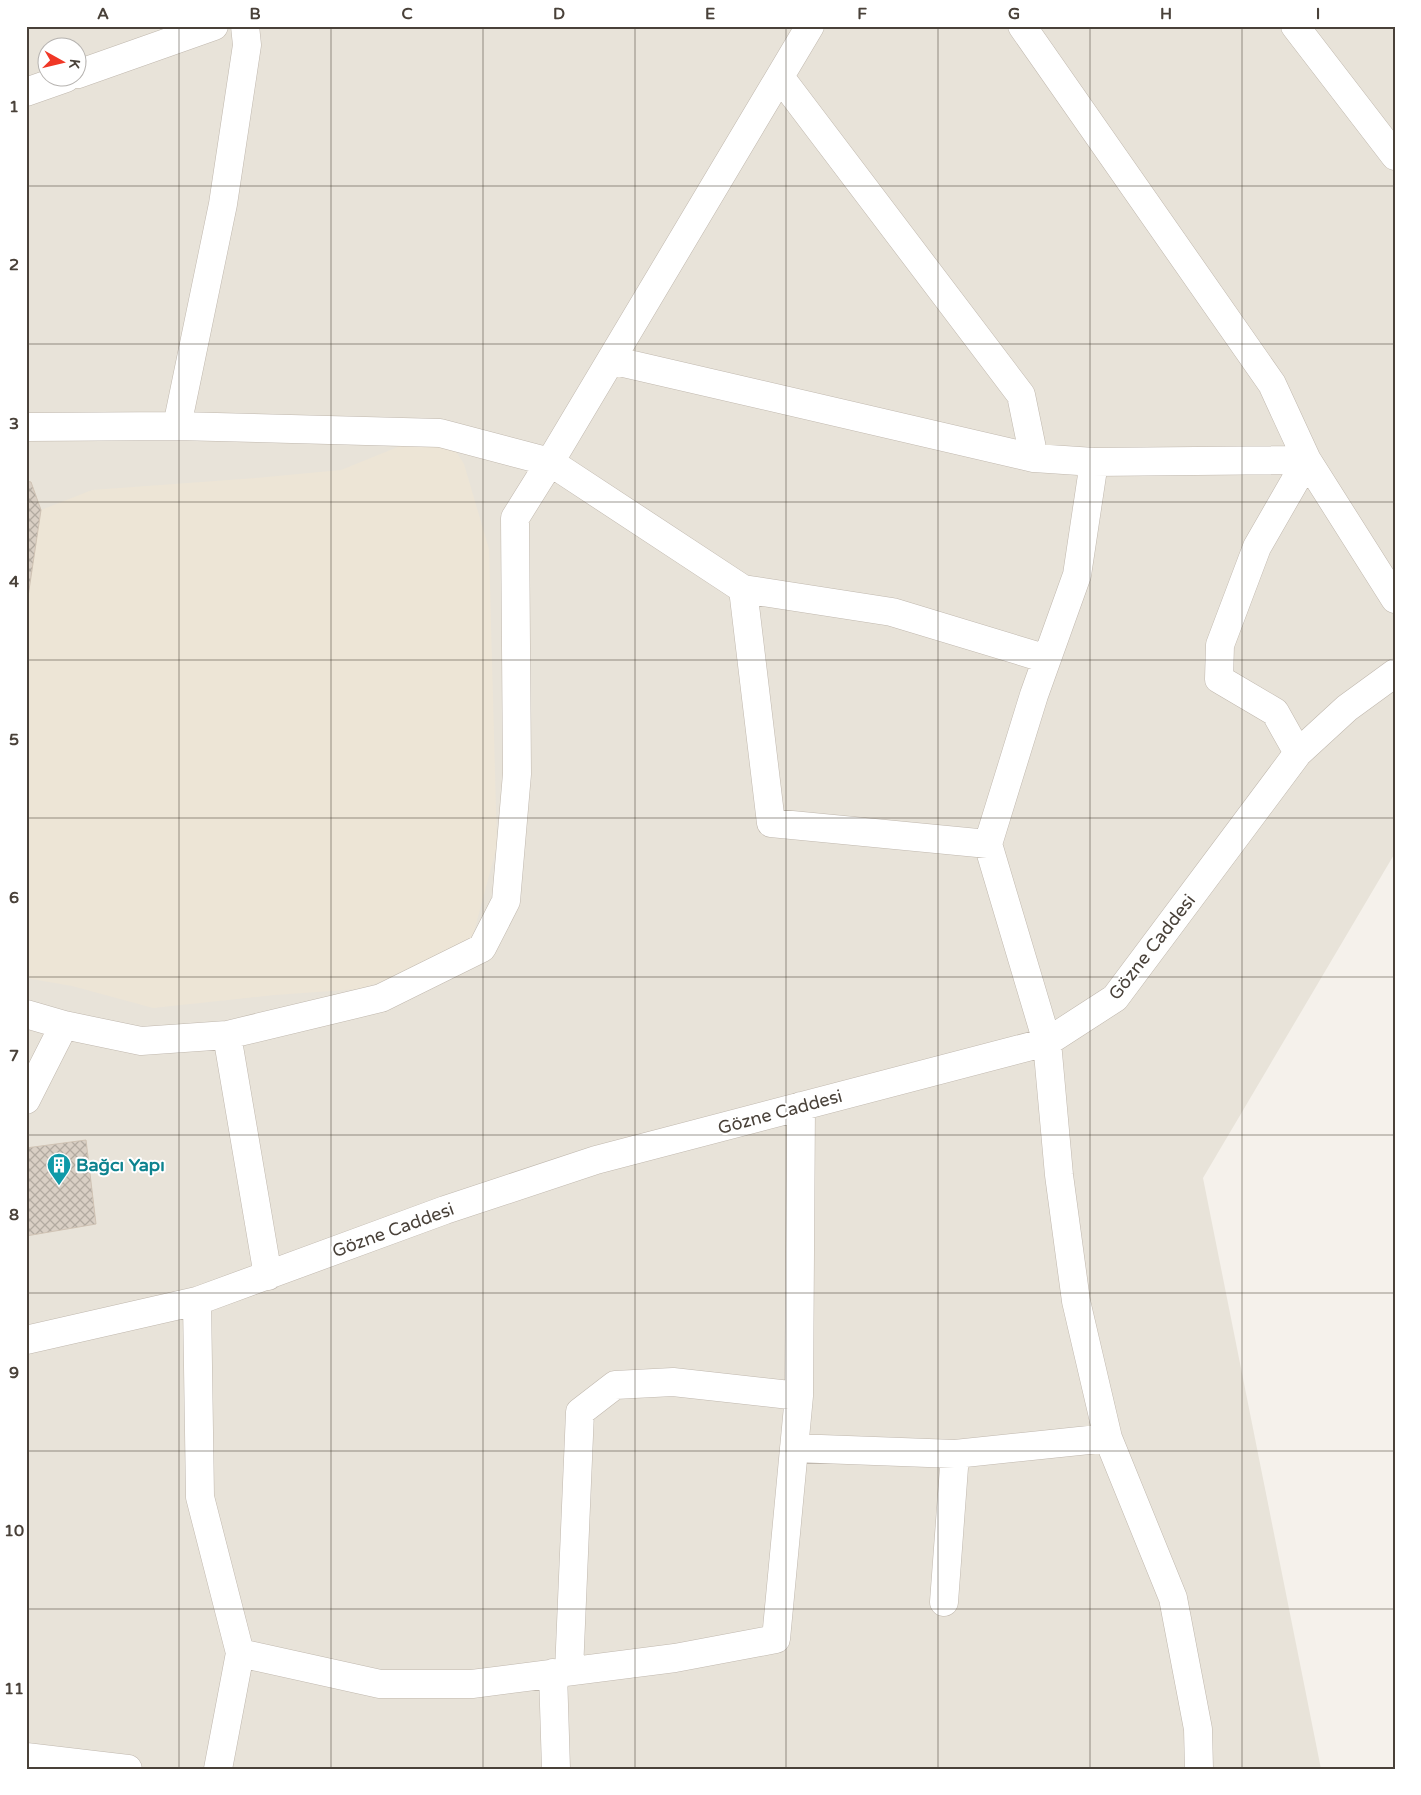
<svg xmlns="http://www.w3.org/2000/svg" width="1421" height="1795" font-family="'Varela Round',sans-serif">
<defs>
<pattern id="building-cross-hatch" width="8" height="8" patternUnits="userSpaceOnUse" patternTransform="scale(1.25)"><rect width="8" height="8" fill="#d9cfc4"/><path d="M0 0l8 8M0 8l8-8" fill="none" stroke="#b2aaa0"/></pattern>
</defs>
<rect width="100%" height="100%" fill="#f5f1eb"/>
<path fill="#e8e3d9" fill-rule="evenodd" d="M26,26H1395V853L1203,1178L1321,1769H26ZM48,48H78V78H48Z"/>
<path fill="#ede5d6" d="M415,440L452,445L464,464L489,549L497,846L468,954L359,989L275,995L153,1008L72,986L26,978V598L41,510L92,490L256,478L341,470Z"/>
<path fill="url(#building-cross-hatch)" stroke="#d0c3b4" d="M26,481L31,482L41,510L26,610Z
M86,1140L96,1224L26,1236V1148Z"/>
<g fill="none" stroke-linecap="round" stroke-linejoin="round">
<defs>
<path id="minor" d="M1022,26L1272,384L1307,460L1257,547L1220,645L1219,679L1275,712L1298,753
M1295,26L1395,156
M78,74L214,26
M780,77L1021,395L1034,458
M26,92L66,78
M611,360L1034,458L1094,462L1307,460L1395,599
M177,426L440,433L550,462L743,589L771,823L988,844
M26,427L177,426L223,204L247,45L245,26
M1094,462L1077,575L1034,695L988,844L1047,1042L1059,1175L1076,1301L1108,1438L1173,1598L1198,1729L1199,1769
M743,589L892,612L1047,659
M26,1014L64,1025L141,1041L227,1035L381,998L482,948L506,901L517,774L515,518L550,462L810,26
M227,1035L268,1276
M26,1100L64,1025
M197,1301L200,1497L240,1653L218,1769
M26,1340L197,1301L445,1210L596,1160L1047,1042L1115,998L1298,753L1347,708L1395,673
M794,1448L955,1454L1108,1438
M944,1602L955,1454
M240,1653L380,1684H472L675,1658L776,1639L799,1396L801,1106
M569,1671L580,1412L615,1385L673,1382L799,1396
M553,1673L556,1769
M26,1757L128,1769"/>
</defs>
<use href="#minor" stroke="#c0b8ae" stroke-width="29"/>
<use href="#minor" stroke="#fff" stroke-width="28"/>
</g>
<path fill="none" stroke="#494139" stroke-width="1" stroke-opacity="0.55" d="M179,26V1769M331,26V1769M483,26V1769M635,26V1769M786,26V1769M938,26V1769M1090,26V1769M1242,26V1769M26,186H1395M26,344H1395M26,502H1395M26,660H1395M26,818H1395M26,977H1395M26,1135H1395M26,1293H1395M26,1451H1395M26,1609H1395"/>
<defs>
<symbol id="building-pin" viewBox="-11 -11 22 30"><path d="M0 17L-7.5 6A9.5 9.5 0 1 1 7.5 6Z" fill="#0f9aa8" stroke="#fff"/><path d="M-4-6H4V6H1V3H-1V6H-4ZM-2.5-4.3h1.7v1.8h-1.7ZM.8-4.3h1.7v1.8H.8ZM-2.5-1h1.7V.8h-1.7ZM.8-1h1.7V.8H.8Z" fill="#fff"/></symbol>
</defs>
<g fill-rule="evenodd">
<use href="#building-pin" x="45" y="1151" width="28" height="38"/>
</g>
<g text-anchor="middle" stroke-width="4" stroke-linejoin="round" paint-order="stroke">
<g font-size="18" fill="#494139" stroke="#fff">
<text transform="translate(1152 947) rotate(-52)" y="6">Gözne Caddesi</text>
<text transform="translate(780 1112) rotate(-15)" y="6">Gözne Caddesi</text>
<text transform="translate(393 1230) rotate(-20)" y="6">Gözne Caddesi</text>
</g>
<g font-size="18" font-weight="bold" fill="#0d838f" stroke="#fff" text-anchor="start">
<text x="76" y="1171">Bağcı Yapı</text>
</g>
</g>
<rect width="1421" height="1795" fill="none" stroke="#ffffff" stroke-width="55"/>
<g transform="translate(62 62) rotate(98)"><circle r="24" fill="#ffffff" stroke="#b6b3b0"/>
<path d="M0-4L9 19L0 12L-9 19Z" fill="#f03726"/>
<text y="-8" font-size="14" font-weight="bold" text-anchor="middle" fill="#494139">K</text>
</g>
<rect x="28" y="28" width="1366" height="1740" fill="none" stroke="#494139" stroke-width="2"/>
<g font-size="16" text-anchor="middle" font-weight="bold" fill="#494139">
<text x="103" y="19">A</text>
<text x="255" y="19">B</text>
<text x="407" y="19">C</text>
<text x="559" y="19">D</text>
<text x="710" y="19">E</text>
<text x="862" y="19">F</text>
<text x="1014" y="19">G</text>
<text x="1166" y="19">H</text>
<text x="1318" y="19">I</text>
<text x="14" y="112">1</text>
<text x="14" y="270">2</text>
<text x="14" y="429">3</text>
<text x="14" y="587">4</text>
<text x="14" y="745">5</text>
<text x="14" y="903">6</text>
<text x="14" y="1061">7</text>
<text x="14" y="1220">8</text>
<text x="14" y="1378">9</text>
<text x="14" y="1536">10</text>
<text x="14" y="1694">11</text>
</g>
</svg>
